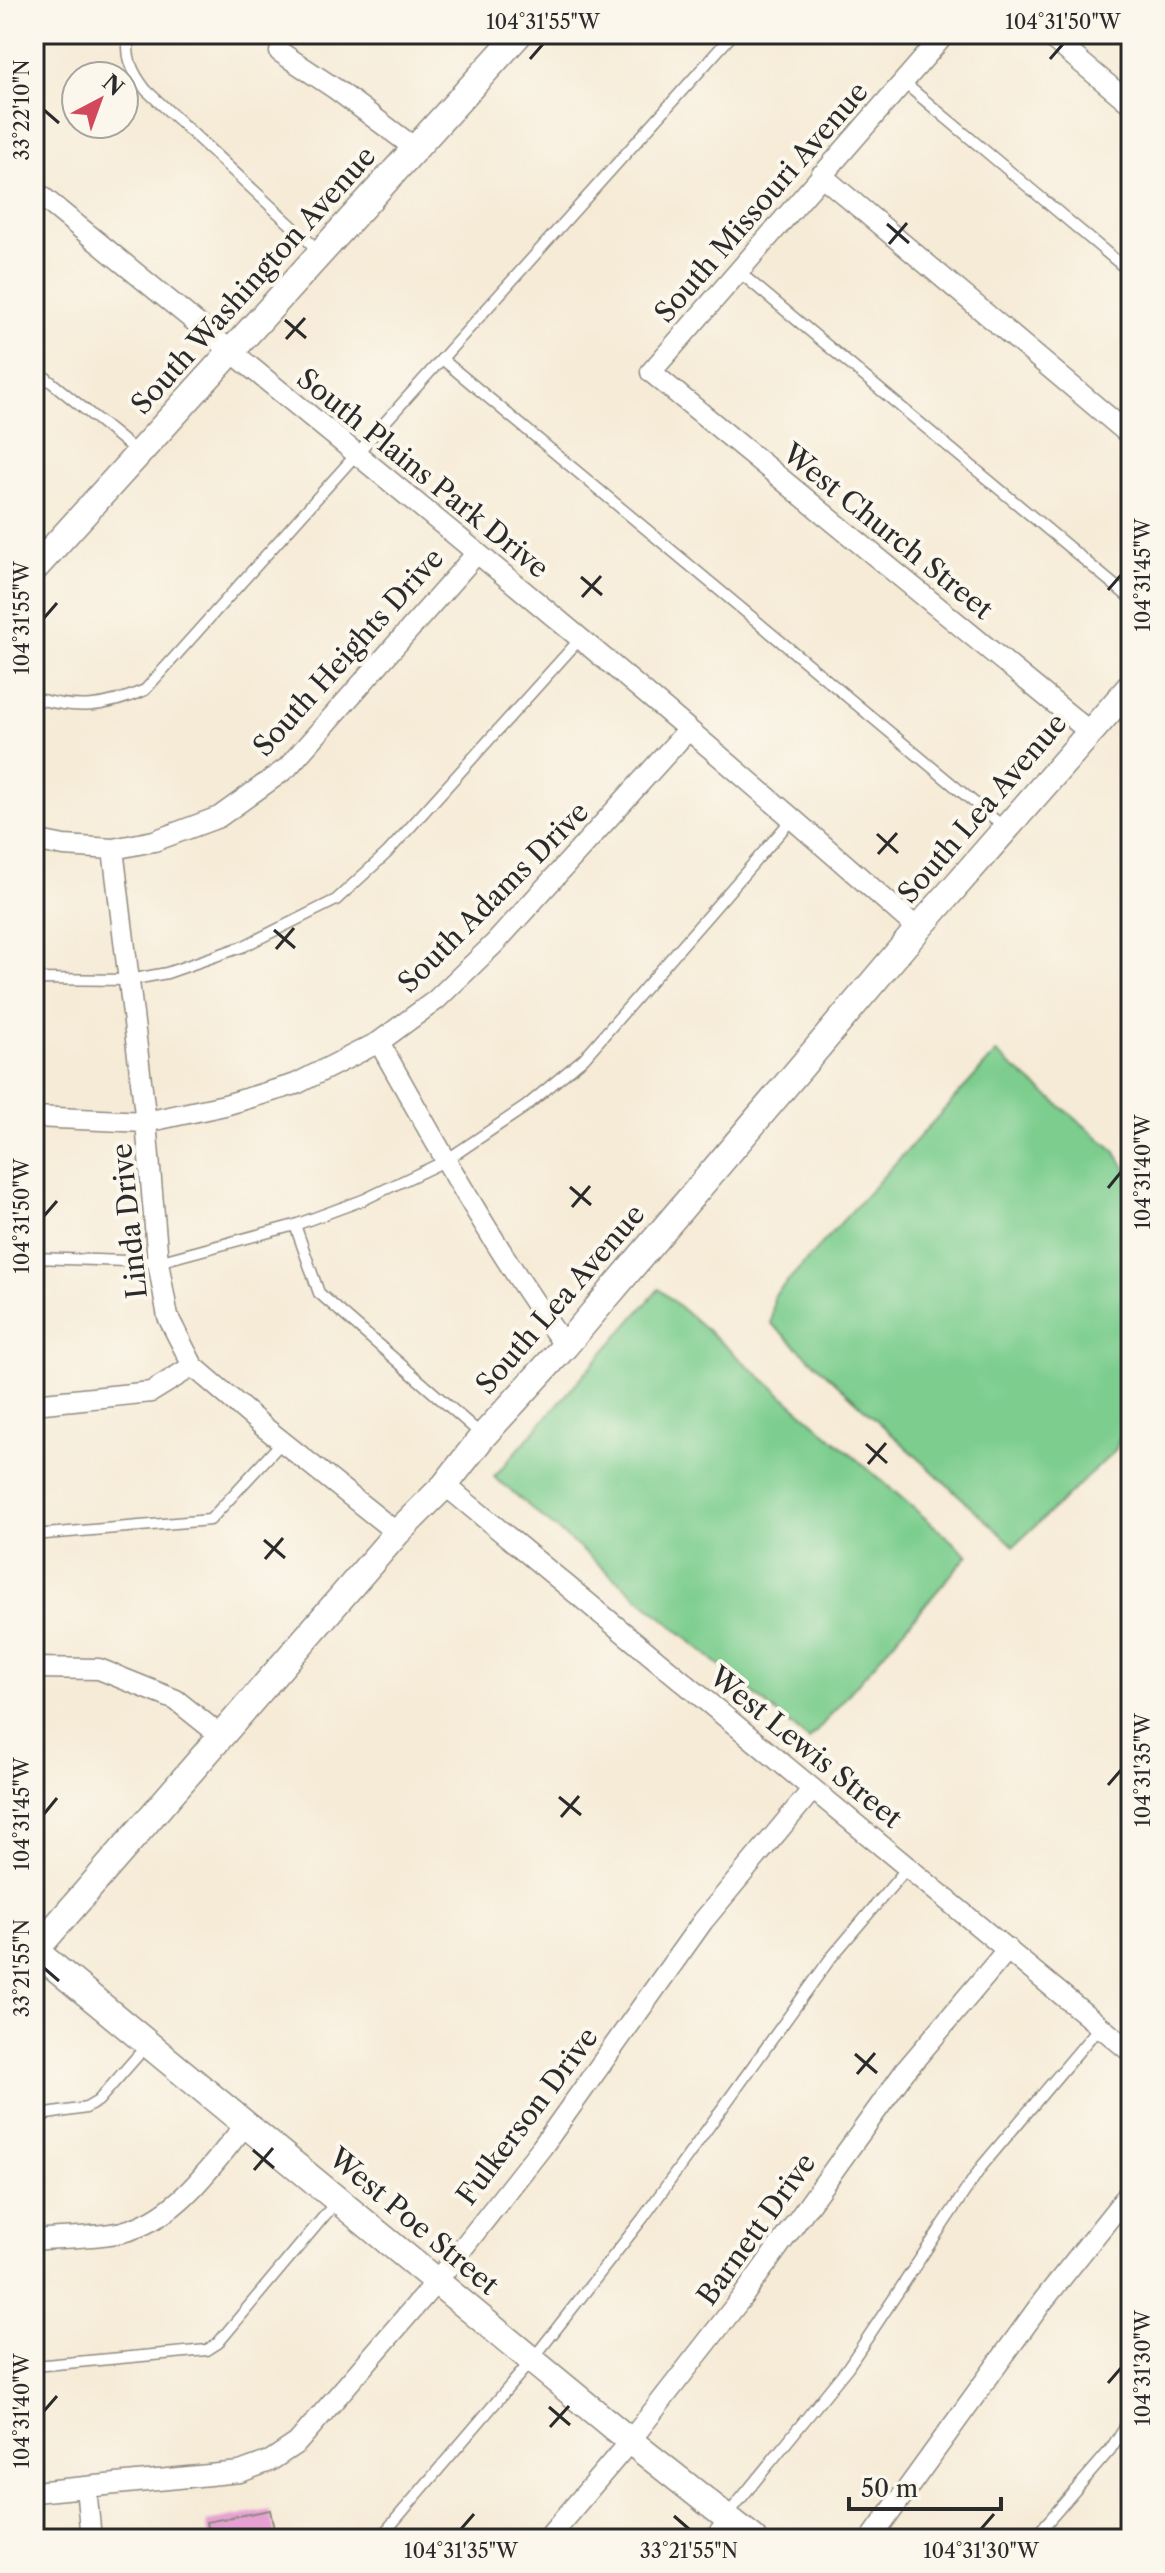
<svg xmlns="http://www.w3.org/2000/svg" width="1165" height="2573" font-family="'Libre Caslon Text',serif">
<rect width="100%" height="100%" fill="#fbf7ec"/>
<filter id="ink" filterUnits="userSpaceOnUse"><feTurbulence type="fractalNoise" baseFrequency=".0125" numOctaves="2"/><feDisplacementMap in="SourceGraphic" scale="16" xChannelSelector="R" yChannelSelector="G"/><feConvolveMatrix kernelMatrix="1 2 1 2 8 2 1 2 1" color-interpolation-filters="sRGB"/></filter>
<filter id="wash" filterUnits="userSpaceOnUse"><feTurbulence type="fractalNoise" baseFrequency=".006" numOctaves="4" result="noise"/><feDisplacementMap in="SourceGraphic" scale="32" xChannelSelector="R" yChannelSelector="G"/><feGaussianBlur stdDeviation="1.8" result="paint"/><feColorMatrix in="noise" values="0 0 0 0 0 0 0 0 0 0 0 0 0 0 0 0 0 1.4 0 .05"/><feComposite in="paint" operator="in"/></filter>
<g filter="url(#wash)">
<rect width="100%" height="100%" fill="#f6ebd7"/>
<path fill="#7ccd8e" stroke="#547c5c" stroke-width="2" d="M996,1053L1115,1151L1131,1177V1409L1115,1451L1014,1546L771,1323L774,1296Z
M659,1289L968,1555L809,1740L494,1477Z"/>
<g id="blocks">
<path fill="#e6a0d3" d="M270,2510L276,2539H209L206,2522Z"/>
</g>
</g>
<g filter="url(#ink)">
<use href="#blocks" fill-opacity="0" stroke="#908b81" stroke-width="2"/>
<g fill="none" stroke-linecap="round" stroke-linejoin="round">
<defs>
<path id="service" d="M129,34C125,57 132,72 146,90L319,251
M903,82L1131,273
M738,271L1131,599
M442,359L1006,829
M34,368L137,452
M34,698C78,710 104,708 145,690L733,34
M34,979L129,980L167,973L244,946L336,900L387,853L580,639
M295,1225L319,1293L483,1436
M34,1258L158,1262L295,1225L363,1200L445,1161L525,1107L584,1058L793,818
M34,1535L210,1520L282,1442
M34,2116L86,2108L98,2101L147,2045
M34,2366L207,2350L218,2343L336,2202
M379,2539L532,2360L643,2218L830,1959L908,1867
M708,2539L848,2367L982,2166L1100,2026
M1033,2539L1110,2450L1131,2417"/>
<path id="minor" d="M945,34L651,372L1091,733
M1047,34L1131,104
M280,52L337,90L416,149
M821,175L1131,436
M34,190C331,434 631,673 918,929
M34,840L64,846L113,849L154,841L219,817L287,768L477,553
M113,849L146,1122L158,1262L168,1317L193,1366L264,1427L397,1533
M379,1042C437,1146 495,1249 565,1346
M34,1117L146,1122L225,1105L296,1084L379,1042L436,1000L495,943L688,730
M34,1404L151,1392L193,1366
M445,1485L1131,2052
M34,1668L99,1669L176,1700L221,1736
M34,2240C62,2237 94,2238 122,2232C179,2218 211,2165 247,2123
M86,2487L91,2539
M34,2492L240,2472L270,2461L297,2443L436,2282L542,2147L703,1921L812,1790
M547,2539L630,2441L743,2296L905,2071L1008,1949
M871,2539L1043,2301L1131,2191"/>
<path id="tertiary" d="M34,569L519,34
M34,1950L630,2441L754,2539
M34,1952L397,1533L445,1485L483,1436L565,1346L918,929L1131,686"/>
</defs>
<use href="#service" stroke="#908b81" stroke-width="13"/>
<use href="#minor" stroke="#908b81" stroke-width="23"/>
<use href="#tertiary" stroke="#908b81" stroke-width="29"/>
<use href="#service" stroke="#fff" stroke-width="10"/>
<use href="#minor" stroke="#fff" stroke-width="20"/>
<use href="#tertiary" stroke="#fff" stroke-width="26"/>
</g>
</g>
<path fill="none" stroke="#2b2b2b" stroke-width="3" d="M530,59L543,44M1050,59L1063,44M44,110L59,123M887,224L909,243M889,244L907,223M285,320L306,338M286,339L305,318M581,577L602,595M1108,590L1121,575M582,597L601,576M44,618L57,603M877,834L898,853M878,854L897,833M274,930L295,948M276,949L294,928M570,1187L591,1205M1108,1188L1121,1172M572,1207L590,1186M44,1216L57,1201M866,1444L887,1463M868,1464L886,1443M264,1540L285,1558M265,1559L283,1538M1108,1785L1121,1770M559,1797L581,1815M44,1814L57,1798M561,1817L579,1796M44,1968L59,1981M855,2054L877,2073M857,2074L875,2053M253,2150L274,2168M254,2170L273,2148M1108,2383L1121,2368M549,2407L570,2425M44,2411L57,2396M550,2427L569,2406M674,2516L689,2529M461,2529L474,2514M981,2529L994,2514"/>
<g text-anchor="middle" stroke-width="8" stroke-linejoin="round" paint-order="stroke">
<g font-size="28" fill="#2b2b2b" stroke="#fbf7ec">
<text transform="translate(761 202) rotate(-49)" y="10">South Missouri Avenue</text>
<text transform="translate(253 280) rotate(-48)" y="10">South Washington Avenue</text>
<text transform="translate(423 473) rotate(39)" y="10">South Plains Park Drive</text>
<text transform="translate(888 531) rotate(39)" y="10">West Church Street</text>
<text transform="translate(348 652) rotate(-48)" y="10">South Heights Drive</text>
<text transform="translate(982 808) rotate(-49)" y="10">South Lea Avenue</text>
<text transform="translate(493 897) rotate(-45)" y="10">South Adams Drive</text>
<text transform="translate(129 1221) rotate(-96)" y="10">Linda Drive</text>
<text transform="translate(560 1299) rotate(-49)" y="10">South Lea Avenue</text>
<text transform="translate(806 1747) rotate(39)" y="10">West Lewis Street</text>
<text transform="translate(527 2116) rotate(-53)" y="10">Fulkerson Drive</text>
<text transform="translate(414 2221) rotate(40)" y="10">West Poe Street</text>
<text transform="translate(756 2229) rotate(-54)" y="10">Barnett Drive</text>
</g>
</g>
<rect width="1165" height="2573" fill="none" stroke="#fbf7ec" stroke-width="88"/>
<g transform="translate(100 100) rotate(41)"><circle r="38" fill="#fbf7ec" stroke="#a8a59f" stroke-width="2"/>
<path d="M0-6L14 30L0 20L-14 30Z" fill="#d1495b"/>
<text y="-12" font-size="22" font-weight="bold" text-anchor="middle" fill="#2b2b2b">N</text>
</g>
<path d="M849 2497v12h152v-12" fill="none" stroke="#2b2b2b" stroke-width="4"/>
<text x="861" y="2497" font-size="24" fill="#2b2b2b" stroke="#fbf7ec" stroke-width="6" paint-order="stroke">50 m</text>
<rect x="44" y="44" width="1077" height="2485" fill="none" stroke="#2b2b2b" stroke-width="3"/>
<g font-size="20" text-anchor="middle" fill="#2b2b2b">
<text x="543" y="29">104°31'55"W</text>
<text x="1063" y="29">104°31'50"W</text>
<text transform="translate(22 110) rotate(-90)" y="7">33°22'10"N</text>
<text transform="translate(1143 575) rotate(-90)" y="7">104°31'45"W</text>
<text transform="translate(22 618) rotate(-90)" y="7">104°31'55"W</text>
<text transform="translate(1143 1172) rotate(-90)" y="7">104°31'40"W</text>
<text transform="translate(22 1216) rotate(-90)" y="7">104°31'50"W</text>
<text transform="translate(1143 1770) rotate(-90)" y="7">104°31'35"W</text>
<text transform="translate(22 1814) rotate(-90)" y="7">104°31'45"W</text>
<text transform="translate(22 1968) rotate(-90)" y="7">33°21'55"N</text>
<text transform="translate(1143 2368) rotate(-90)" y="7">104°31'30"W</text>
<text transform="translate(22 2411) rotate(-90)" y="7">104°31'40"W</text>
<text x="461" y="2558">104°31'35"W</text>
<text x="689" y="2558">33°21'55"N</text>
<text x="981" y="2558">104°31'30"W</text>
</g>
</svg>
